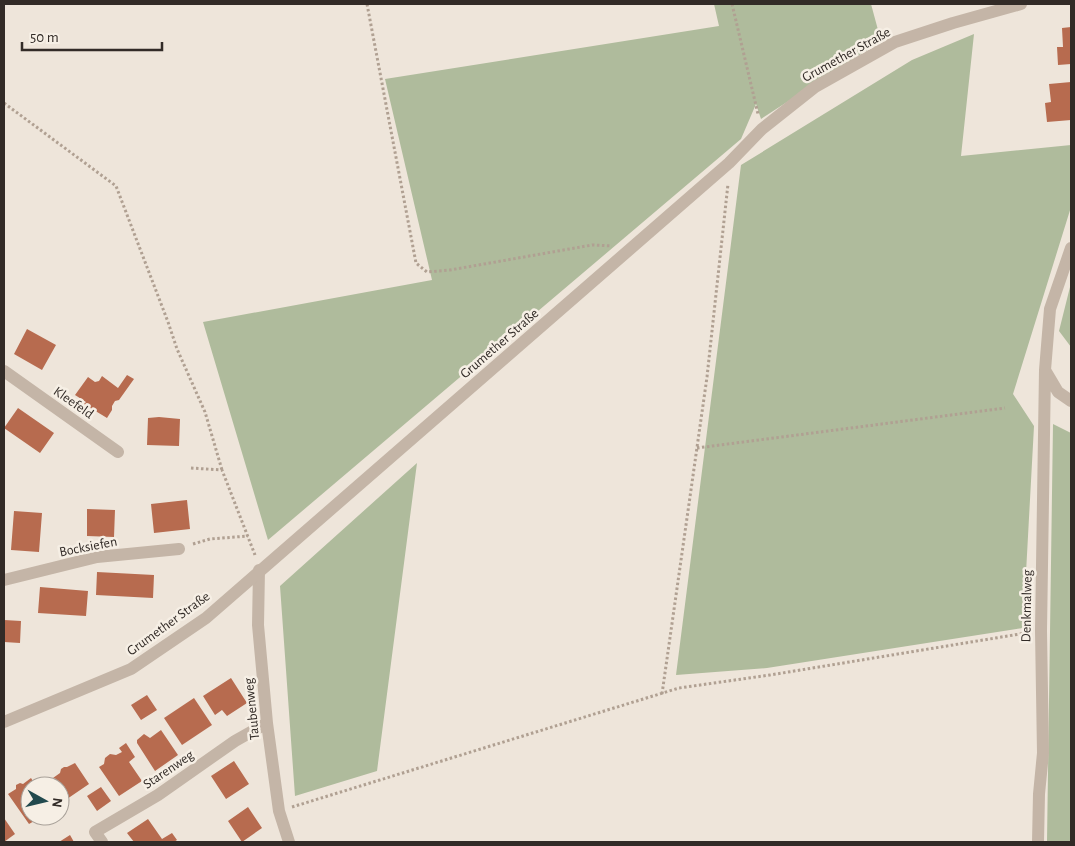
<svg xmlns="http://www.w3.org/2000/svg" width="1075" height="846" font-family="'Alegreya Sans',sans-serif">
<rect width="100%" height="100%" fill="#eee5da"/>
<path fill="#afbb9c" d="M714,4H871L881,41L761,119L756,104L741,139L268,540L203,322L432,280L385,79L719,26Z
M974,34L961,156L1071,145V207L1013,394L1034,426L1023,628L767,668L676,675L741,165L912,60Z
M1071,283V347L1059,331Z
M1053,424L1071,433V842H1047Z
M417,463L377,771L295,796L280,586Z"/>
<path fill="#b76b4f" d="M1071,27V64L1058,65L1057,47H1063L1062,28Z
M1071,82V120L1047,122L1045,103L1051,102L1049,84Z
M27,329L56,345L42,370L14,354Z
M127,375L134,379L119,400L115,401L112,406V410L107,418L84,404L86,402L75,395L88,377L95,382L99,381L102,376L118,388Z
M18,408L54,433L40,453L4,428Z
M159,417L180,419L179,446L147,445L148,418Z
M187,500L190,529L154,533L151,504Z
M87,509L115,510L114,537L87,536Z
M14,511L42,513L39,552L11,550Z
M97,572L154,575L153,598L96,595Z
M40,587L88,591L86,616L38,613Z
M4,620L21,621L20,643L4,642Z
M231,678L247,703L227,716L222,710L215,715L203,696Z
M147,695L157,710L141,720L131,705Z
M194,698L212,725L182,745L164,718Z
M161,730L178,755L155,771L137,743V740L144,734L150,738Z
M126,743L135,757L129,762L142,781L119,796L99,767L104,764L105,758L110,754L116,755L122,752L119,748Z
M234,761L249,784L226,799L211,776Z
M75,763L89,784L67,799L60,789V786H58L53,778L60,773L61,769L64,767H67Z
M31,778L36,786H30V816H43L29,824L8,794L16,789V785L20,783L23,784Z
M101,787L111,801L97,811L87,796Z
M248,807L262,828L242,842L228,821Z
M4,818L15,834L4,842Z
M148,819L162,839L172,833L177,840L174,842H134L127,833Z
M70,835L74,842H59Z"/>
<g fill="none" stroke-linecap="round" stroke-linejoin="round">
<path stroke="#b0a092" stroke-width="3" stroke-dasharray="2.5 2.5" stroke-linecap="butt" d="M367,4L416,263L427,272L450,270L592,245L612,246
M732,4L758,114
M4,103L116,186L168,322L177,349L205,412L222,470
M697,448L1005,408
M191,468L222,470L255,555
M193,544L210,539L248,536
M662,694L707,377L728,184
M292,807L679,688L770,675L1026,633"/>
<path stroke="#c4b5a7" stroke-width="12" d="M1045,370L1058,392L1071,401
M4,371L118,452
M259,570L258,625L267,723L279,811L289,842
M4,580L97,557L179,549
M102,842L95,832L158,795L235,741L267,723
M1038,842L1039,794L1043,753L1041,631L1045,370L1050,309L1071,248"/>
<path stroke="#c4b5a7" stroke-width="12" d="M4,722L131,669L206,618L729,163L762,129L815,87L895,42L953,23L1021,4"/>
</g>
<g text-anchor="middle" stroke-width="5" stroke-linejoin="round" paint-order="stroke">
<g font-size="14" fill="#322b27" stroke="#f6efe5">
<text transform="translate(846 54) rotate(-29)" y="5">Grumether Straße</text>
<text transform="translate(499 343) rotate(-41)" y="5">Grumether Straße</text>
<text transform="translate(74 402) rotate(35)" y="5">Kleefeld</text>
<text transform="translate(88 546) rotate(-11)" y="5">Bocksiefen</text>
<text transform="translate(1026 606) rotate(-89)" y="5">Denkmalweg</text>
<text transform="translate(168 623) rotate(-36)" y="5">Grumether Straße</text>
<text transform="translate(251 709) rotate(-96)" y="5">Taubenweg</text>
<text transform="translate(168 769) rotate(-34)" y="5">Starenweg</text>
</g>
</g>
<rect width="1075" height="846" fill="none" stroke="#322b27" stroke-width="10"/>
<g transform="translate(45 801) rotate(98)"><circle r="24" fill="#f6efe5" stroke="#a8a199"/>
<path d="M0-4L9 19L0 12L-9 19Z" fill="#224a4e"/>
<text y="-8" font-size="14" font-weight="bold" text-anchor="middle" fill="#322b27">N</text>
</g>
<path d="M22 42v8h140v-8" fill="none" stroke="#322b27" stroke-width="2.5"/>
<text x="30" y="42" font-size="15" fill="#322b27" stroke="#f6efe5" stroke-width="4" paint-order="stroke">50 m</text>
</svg>
